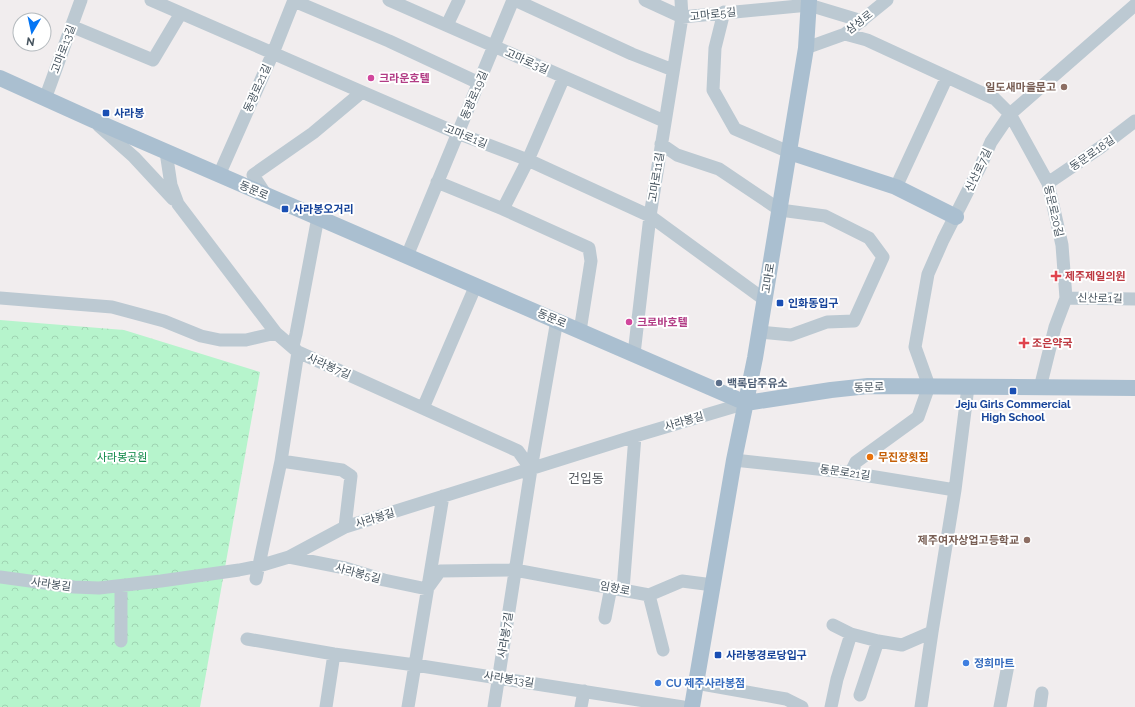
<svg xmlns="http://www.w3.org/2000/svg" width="1135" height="707" font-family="Raleway,'Noto Sans KR',sans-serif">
<defs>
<pattern id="park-crowns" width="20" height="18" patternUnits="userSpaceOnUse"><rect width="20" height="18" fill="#b6f4cc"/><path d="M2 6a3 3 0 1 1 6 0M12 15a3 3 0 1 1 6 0" fill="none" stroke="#9ed3b2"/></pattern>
</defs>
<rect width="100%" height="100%" fill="#f1edee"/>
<path fill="url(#park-crowns)" d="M0,320L124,330L260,372L200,707H0Z"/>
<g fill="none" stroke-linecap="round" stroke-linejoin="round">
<path stroke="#bcc9d2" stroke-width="13" d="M151,0L362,92L457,133L528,160L650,216L765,300
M389,0L664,121
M515,0L632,54L673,70
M645,0L682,17L809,5L862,21
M294,1L389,41L479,83
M724,12L715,48L713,90L735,129L789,152
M447,25L459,0
M71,26L153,60L181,13
M845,34L867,40L995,99L1010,114L1048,183L1062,245L1066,298L1055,327L1040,388
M806,48L845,34L887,0
M45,99L81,0
M99,126L134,157L173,199
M661,144L677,155L719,169L780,210L825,216L869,238L883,257L854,321L827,322L791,335L759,332
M166,152L171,185L178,204L276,333L298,352L518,451L531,469
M219,175L273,53L294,0
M437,182L503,209L589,248L591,261L580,331
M1048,183L1101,147L1135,121
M896,187L947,77
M266,195L253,175L313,133L362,92
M503,209L528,160L564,77
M407,256L513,0
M0,298L112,307L164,321L201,336L220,340H246L276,333
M1066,298L1135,299
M293,346L296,334L318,217
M634,354L650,216L682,17L681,0
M423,408L476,285
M734,460L845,472L955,490
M281,461L342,470L351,476L345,527
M851,472L856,462L918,417L929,386L915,347L928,274L943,240L982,163L991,142L1010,114L1135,5
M289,557L345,568L384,580L427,589L440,571L515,570L649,595L682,581L713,585
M0,577L74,587L99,588L161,581L239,570L259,566L289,557L345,527L635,436L746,403
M256,579L281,461L298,352
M121,586V641
M623,590L635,436
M649,595L663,650
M605,618L611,587
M833,625L851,634L878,641L902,645L932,632
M247,639L334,654L415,665L683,707
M696,683L786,699L802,707
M860,695L878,641
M326,707L334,654
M408,707L443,496
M494,707L531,469L557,320
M581,707L584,691
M831,707L837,679L851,634
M921,707L932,632L955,490L968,387
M1000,707L1008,665
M1040,707L1042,693"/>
<path stroke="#aabfd0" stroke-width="16" d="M0,78L93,120L746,403L831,390L868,386L1135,388
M789,152L896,187L956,217
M692,707L734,460L755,358L806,48L809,0"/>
</g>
<g fill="#d1479c" stroke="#fff" stroke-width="1.5">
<circle cx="371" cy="78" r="4"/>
<circle cx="629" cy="322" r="4"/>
</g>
<g fill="#8d6e63" stroke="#fff" stroke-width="1.5">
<circle cx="1064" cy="87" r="4"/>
<circle cx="1027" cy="540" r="4"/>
</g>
<g fill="#1a4fb4" stroke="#fff" stroke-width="1.5">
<rect x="102" y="109" width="8" height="8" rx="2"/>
<rect x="281" y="205" width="8" height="8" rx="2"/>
<rect x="776" y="299" width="8" height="8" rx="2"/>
<rect x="1009" y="387" width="8" height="8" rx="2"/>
<rect x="714" y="651" width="8" height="8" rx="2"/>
</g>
<g fill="#e0444e" stroke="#fff" stroke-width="1.5">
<path d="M1054 270h4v4h4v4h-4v4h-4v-4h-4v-4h4z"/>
<path d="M1022 337h4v4h4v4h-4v4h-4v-4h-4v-4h4z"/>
</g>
<circle fill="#5c6f8a" stroke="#fff" stroke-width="1.5" cx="719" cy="383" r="4"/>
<circle fill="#e8710a" stroke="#fff" stroke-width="1.5" cx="870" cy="457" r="4"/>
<g fill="#3f7fe0" stroke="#fff" stroke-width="1.5">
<circle cx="966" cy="663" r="4"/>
<circle cx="658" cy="683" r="4"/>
</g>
<g text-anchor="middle" stroke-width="4" stroke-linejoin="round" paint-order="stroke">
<g font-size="11" fill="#44525d" stroke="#fff">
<text transform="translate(713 14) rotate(-6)" y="4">고마로5길</text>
<text transform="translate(859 22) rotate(-38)" y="4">삼성로</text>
<text transform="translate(63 49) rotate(-70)" y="4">고마로13길</text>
<text transform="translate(527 61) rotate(24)" y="4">고마로3길</text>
<text transform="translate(257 88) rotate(-66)" y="4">동광로21길</text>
<text transform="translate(474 95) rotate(-67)" y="4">동광로19길</text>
<text transform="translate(466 136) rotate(22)" y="4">고마로1길</text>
<text transform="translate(1092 153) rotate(-35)" y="4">동문로18길</text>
<text transform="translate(978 170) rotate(-65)" y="4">신산로7길</text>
<text transform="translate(656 177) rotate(-81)" y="4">고마로11길</text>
<text transform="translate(254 190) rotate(23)" y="4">동문로</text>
<text transform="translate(1054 211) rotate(77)" y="4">동문로20길</text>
<text transform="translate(768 278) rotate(-81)" y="4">고마로</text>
<text transform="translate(1100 298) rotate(1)" y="4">신산로1길</text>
<text transform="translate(552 318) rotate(23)" y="4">동문로</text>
<text transform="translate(329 366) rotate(24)" y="4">사라봉7길</text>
<text transform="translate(869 387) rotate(-2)" y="4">동문로</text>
<text transform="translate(684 421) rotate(-16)" y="4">사라봉길</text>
<text transform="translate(845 472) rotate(8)" y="4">동문로21길</text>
<text transform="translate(375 518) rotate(-17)" y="4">사라봉길</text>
<text transform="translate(358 573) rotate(15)" y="4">사라봉5길</text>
<text transform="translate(51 584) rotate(8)" y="4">사라봉길</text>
<text transform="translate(615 588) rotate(11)" y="4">임항로</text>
<text transform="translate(505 635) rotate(-81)" y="4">사라봉7길</text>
<text transform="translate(509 679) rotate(9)" y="4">사라봉13길</text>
</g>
<g font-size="11" font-weight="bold" fill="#b23c85" stroke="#fff" text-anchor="start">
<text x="379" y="82">크라운호텔</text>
<text x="637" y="326">크로바호텔</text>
</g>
<g font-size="11" font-weight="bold" fill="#785e54" stroke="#fff" text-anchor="end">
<text x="1056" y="91">일도새마을문고</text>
<text x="1019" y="544">제주여자상업고등학교</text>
</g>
<g font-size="11" font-weight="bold" fill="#164399" stroke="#fff" text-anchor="start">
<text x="114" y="117">사라봉</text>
<text x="293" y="213">사라봉오거리</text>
<text x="788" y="307">인화동입구</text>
<text x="1013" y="408" text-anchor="middle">Jeju Girls Commercial<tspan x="1013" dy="13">High School</tspan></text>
<text x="726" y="659">사라봉경로당입구</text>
</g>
<g font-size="11" font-weight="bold" fill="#be3a42" stroke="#fff" text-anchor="start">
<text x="1065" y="280">제주제일의원</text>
<text x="1032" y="347">조은약국</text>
</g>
<g font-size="11" font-weight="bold" fill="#4e5e75" stroke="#fff" text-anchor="start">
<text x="727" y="387">백록담주유소</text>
</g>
<g font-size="11" fill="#0c8746" stroke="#fff">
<text x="122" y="461">사라봉공원</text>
</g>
<g font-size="11" font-weight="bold" fill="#c56008" stroke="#fff" text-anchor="start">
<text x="878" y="461">무진장횟집</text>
</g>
<g font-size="11" font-weight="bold" fill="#366cbe" stroke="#fff" text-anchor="start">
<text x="974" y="667">정희마트</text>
<text x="666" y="687">CU 제주사라봉점</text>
</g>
<g font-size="13" fill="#5a5e64" stroke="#fff">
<text x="586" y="483">건입동</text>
</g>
</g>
<g transform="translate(32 32) rotate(189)"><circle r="19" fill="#ffffff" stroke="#b4babe"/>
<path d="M0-3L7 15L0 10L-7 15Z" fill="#0475f4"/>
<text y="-6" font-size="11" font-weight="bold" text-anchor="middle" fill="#44525d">N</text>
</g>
</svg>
